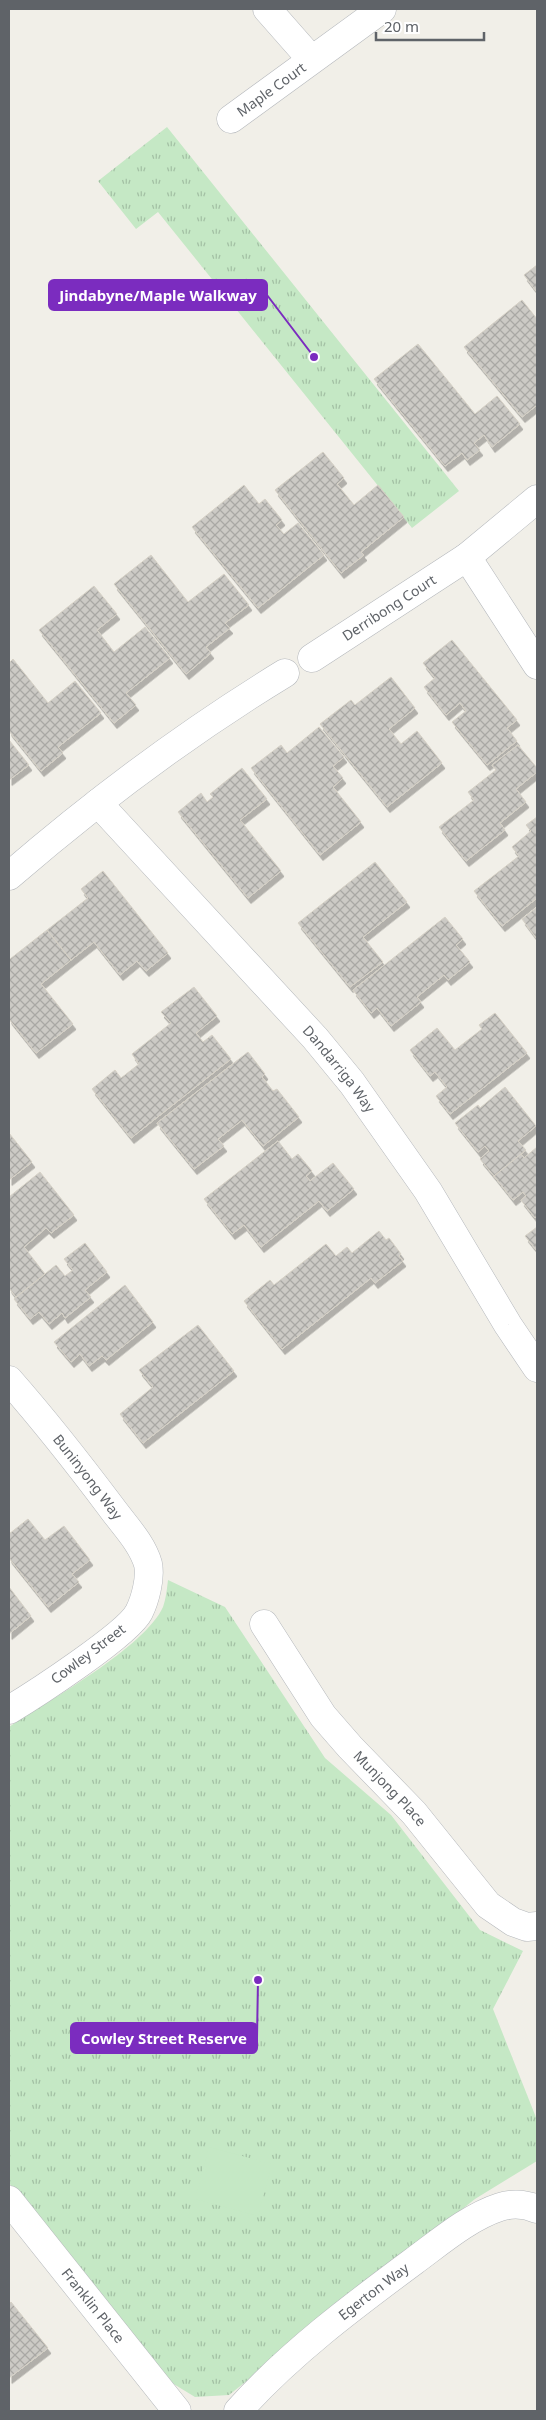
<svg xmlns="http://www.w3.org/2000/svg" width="546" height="2420" font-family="'Noto Sans',sans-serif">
<defs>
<pattern id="park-tufts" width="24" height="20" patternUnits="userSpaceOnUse" patternTransform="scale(1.25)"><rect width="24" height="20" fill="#c5e8c5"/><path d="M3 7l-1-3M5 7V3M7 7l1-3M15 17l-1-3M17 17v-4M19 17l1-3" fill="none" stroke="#a3c0a4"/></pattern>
<pattern id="building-cross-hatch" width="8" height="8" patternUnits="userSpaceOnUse" patternTransform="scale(1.25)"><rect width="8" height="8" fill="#cccac5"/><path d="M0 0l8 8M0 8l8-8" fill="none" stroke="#a9a8a4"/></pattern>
<filter id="shadow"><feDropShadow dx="3" dy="5.5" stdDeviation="0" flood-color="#0004"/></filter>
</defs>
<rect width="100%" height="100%" fill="#f1efe8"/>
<path fill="url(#park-tufts)" d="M167,127L459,491L412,528L158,212L136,229L98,181Z
M168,1580L225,1607L325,1758L391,1815L480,1930L523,1951L493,2009L537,2120V2161L475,2199L229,2395L195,2397L172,2383L108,2311L9,2183V1727C48,1701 145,1647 163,1607C166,1599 167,1588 168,1580Z"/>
<path fill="#c5e8c5" d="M209,2147L272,2164L258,2216L195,2199Z"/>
<path fill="url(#building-cross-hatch)" stroke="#d6d1c6" filter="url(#shadow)" d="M537,265V292L524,275Z
M522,300L537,319V405L522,417L464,347Z
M418,344L475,414L497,396L520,424L492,447L484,435L474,443L480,450L467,460L462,453L445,466L374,379Z
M323,452L344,478L337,484L354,505L378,485L404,517L361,552L364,555L341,573L275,490Z
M244,485L259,504L265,499L282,520L276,525L284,534L298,523L324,555L258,608L192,527Z
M151,555L188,602L224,574L249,605L225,623L230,628L206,647L211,653L186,674L114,584Z
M94,586L117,614L97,630L114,652L145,627L170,658L126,693L136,705L114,723L39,630Z
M452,640L517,720L507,728L517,741L487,765L452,722L466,711L460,703L446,715L424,687L435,678L423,663Z
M13,659L48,703L75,681L101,713L58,747L63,753L41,771L9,731V663Z
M391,677L415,708L389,729L401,744L417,731L442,763L387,807L320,724L351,700L355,705Z
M319,727L344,757L333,766L343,778L333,787L361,822L320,855L251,768L281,745L287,753Z
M9,740L29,765L9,780Z
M518,745L537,768V772L516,789L526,802L500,823L505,830L466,861L439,827L474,800L468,792L496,770L492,765Z
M242,768L267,799L240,820L281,871L248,898L178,812L201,793L207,802L213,797L210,794Z
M537,817V898L502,926L474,891L519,856L512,847L531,831L526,825Z
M375,862L407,902L363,937L383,962L350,987L298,923Z
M103,871L168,953L146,971L137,961L120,975L94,942L71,960L47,930L88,898L81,889Z
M537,907V939L522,919Z
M445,917L463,939L456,945L470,962L448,980L444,975L417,997L421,1002L391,1026L377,1008L371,1013L353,990Z
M47,930L71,960L41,984L73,1024L36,1053L9,1019V957L10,959Z
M194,987L217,1016L196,1033L203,1042L212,1035L231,1059L131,1138L92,1089L115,1070L121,1078L139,1064L132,1054L171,1023L161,1012Z
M495,1013L527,1053L450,1114L436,1096L447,1087L435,1072L430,1076L410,1050L437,1028L455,1050L482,1029L479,1025Z
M248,1052L265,1074L262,1077L273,1091L277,1089L299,1117L263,1146L242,1120L218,1139L224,1146L194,1169L157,1123Z
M505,1087L536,1126L518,1141L526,1150L494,1176L480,1159L489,1151L485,1146L478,1152L455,1123L478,1105L480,1108Z
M9,1133L32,1162L9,1180Z
M278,1141L292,1159L298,1154L312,1171L306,1176L310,1181L333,1163L354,1189L327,1211L319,1201L261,1247L244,1225L232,1234L204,1199Z
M537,1147V1216L535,1218L521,1200L526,1196L523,1192L513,1200L494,1176L521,1154L524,1158Z
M40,1172L74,1215L51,1233L46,1228L24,1247L45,1274L16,1297L9,1288V1197Z
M537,1227V1251L525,1236Z
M379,1231L386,1240L389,1238L401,1254L399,1256L403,1261L375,1283L371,1278L282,1349L244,1301L270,1280L274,1285L326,1244L336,1256L347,1247L352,1253Z
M85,1243L107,1272L85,1290L91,1297L65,1318L62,1313L49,1324L39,1312L30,1319L14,1299L56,1265L65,1276L73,1270L64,1259Z
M125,1285L153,1322L106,1360L102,1356L89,1366L80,1354L71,1362L54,1342Z
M198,1325L234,1371L143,1443L120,1414L153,1387L139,1370Z
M28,1519L45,1540L64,1526L90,1560L72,1574L79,1582L48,1607L9,1558V1534Z
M9,1587L31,1616L9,1634Z
M11,2302L48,2348L9,2378V2304Z"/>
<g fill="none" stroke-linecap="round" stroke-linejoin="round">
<defs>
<g id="minor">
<path d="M267,9L311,59"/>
<path id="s1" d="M231,119L382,9"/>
<path d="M467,557L537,665"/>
<path id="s2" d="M312,658L467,557L537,499"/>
<path id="s3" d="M98,803L315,1038L352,1083L428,1191L508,1325L537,1368"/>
<path d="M9,876C97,800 185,734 285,673"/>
<path id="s4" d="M9,1380C45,1421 78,1463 111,1507C124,1525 142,1543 148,1564C151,1578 145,1600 139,1612C128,1634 34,1695 9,1710"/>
<path id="s5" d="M264,1624L323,1716L350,1747L414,1813L488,1905L513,1922L527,1927L537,1926"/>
<path id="s6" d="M9,2200L177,2411"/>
<path id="s7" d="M238,2411C289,2354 352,2307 414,2261C440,2242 469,2217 500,2207C513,2203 525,2204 537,2209"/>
</g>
</defs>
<use href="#minor" stroke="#b5b8bc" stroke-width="29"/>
<use href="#minor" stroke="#fff" stroke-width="28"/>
</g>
<g text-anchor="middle" stroke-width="4" stroke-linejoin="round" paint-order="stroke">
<g font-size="14" fill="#5f6368" stroke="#fff">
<text dy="5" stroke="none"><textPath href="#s1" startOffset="50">Maple Court</textPath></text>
<text dy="5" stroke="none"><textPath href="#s2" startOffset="92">Derribong Court</textPath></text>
<text dy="5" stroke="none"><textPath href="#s3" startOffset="359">Dandarriga Way</textPath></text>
<text dy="5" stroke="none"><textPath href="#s4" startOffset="125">Buninyong Way</textPath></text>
<text transform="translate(88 1654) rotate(-37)" y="5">Cowley Street</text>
<text dy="5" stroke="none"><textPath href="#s5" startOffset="208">Munjong Place</textPath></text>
<text dy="5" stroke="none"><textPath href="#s7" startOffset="181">Egerton Way</textPath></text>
<text dy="5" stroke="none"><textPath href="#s6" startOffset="135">Franklin Place</textPath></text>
</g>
</g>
<path fill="none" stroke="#7b2cbf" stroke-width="2" d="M314 357L267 295M258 1980L257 2038"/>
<g fill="#7b2cbf" stroke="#fff" stroke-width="2">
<circle cx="314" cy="357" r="5"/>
<circle cx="258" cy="1980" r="5"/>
</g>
<g fill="#7b2cbf" stroke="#7b2cbf" stroke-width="2">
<rect x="49" y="280" width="218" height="30" rx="5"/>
<rect x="71" y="2023" width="186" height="30" rx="5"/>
</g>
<g font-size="15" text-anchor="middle" font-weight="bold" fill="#fff">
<text x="158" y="301">Jindabyne/Maple Walkway</text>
<text x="164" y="2044">Cowley Street Reserve</text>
</g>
<rect width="546" height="2420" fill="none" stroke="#5f6368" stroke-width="20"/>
<path d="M376 32v8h108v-8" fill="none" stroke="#5f6368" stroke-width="2.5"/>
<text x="384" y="32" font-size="15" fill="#5f6368" stroke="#ffffff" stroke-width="4" paint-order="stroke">20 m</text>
</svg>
